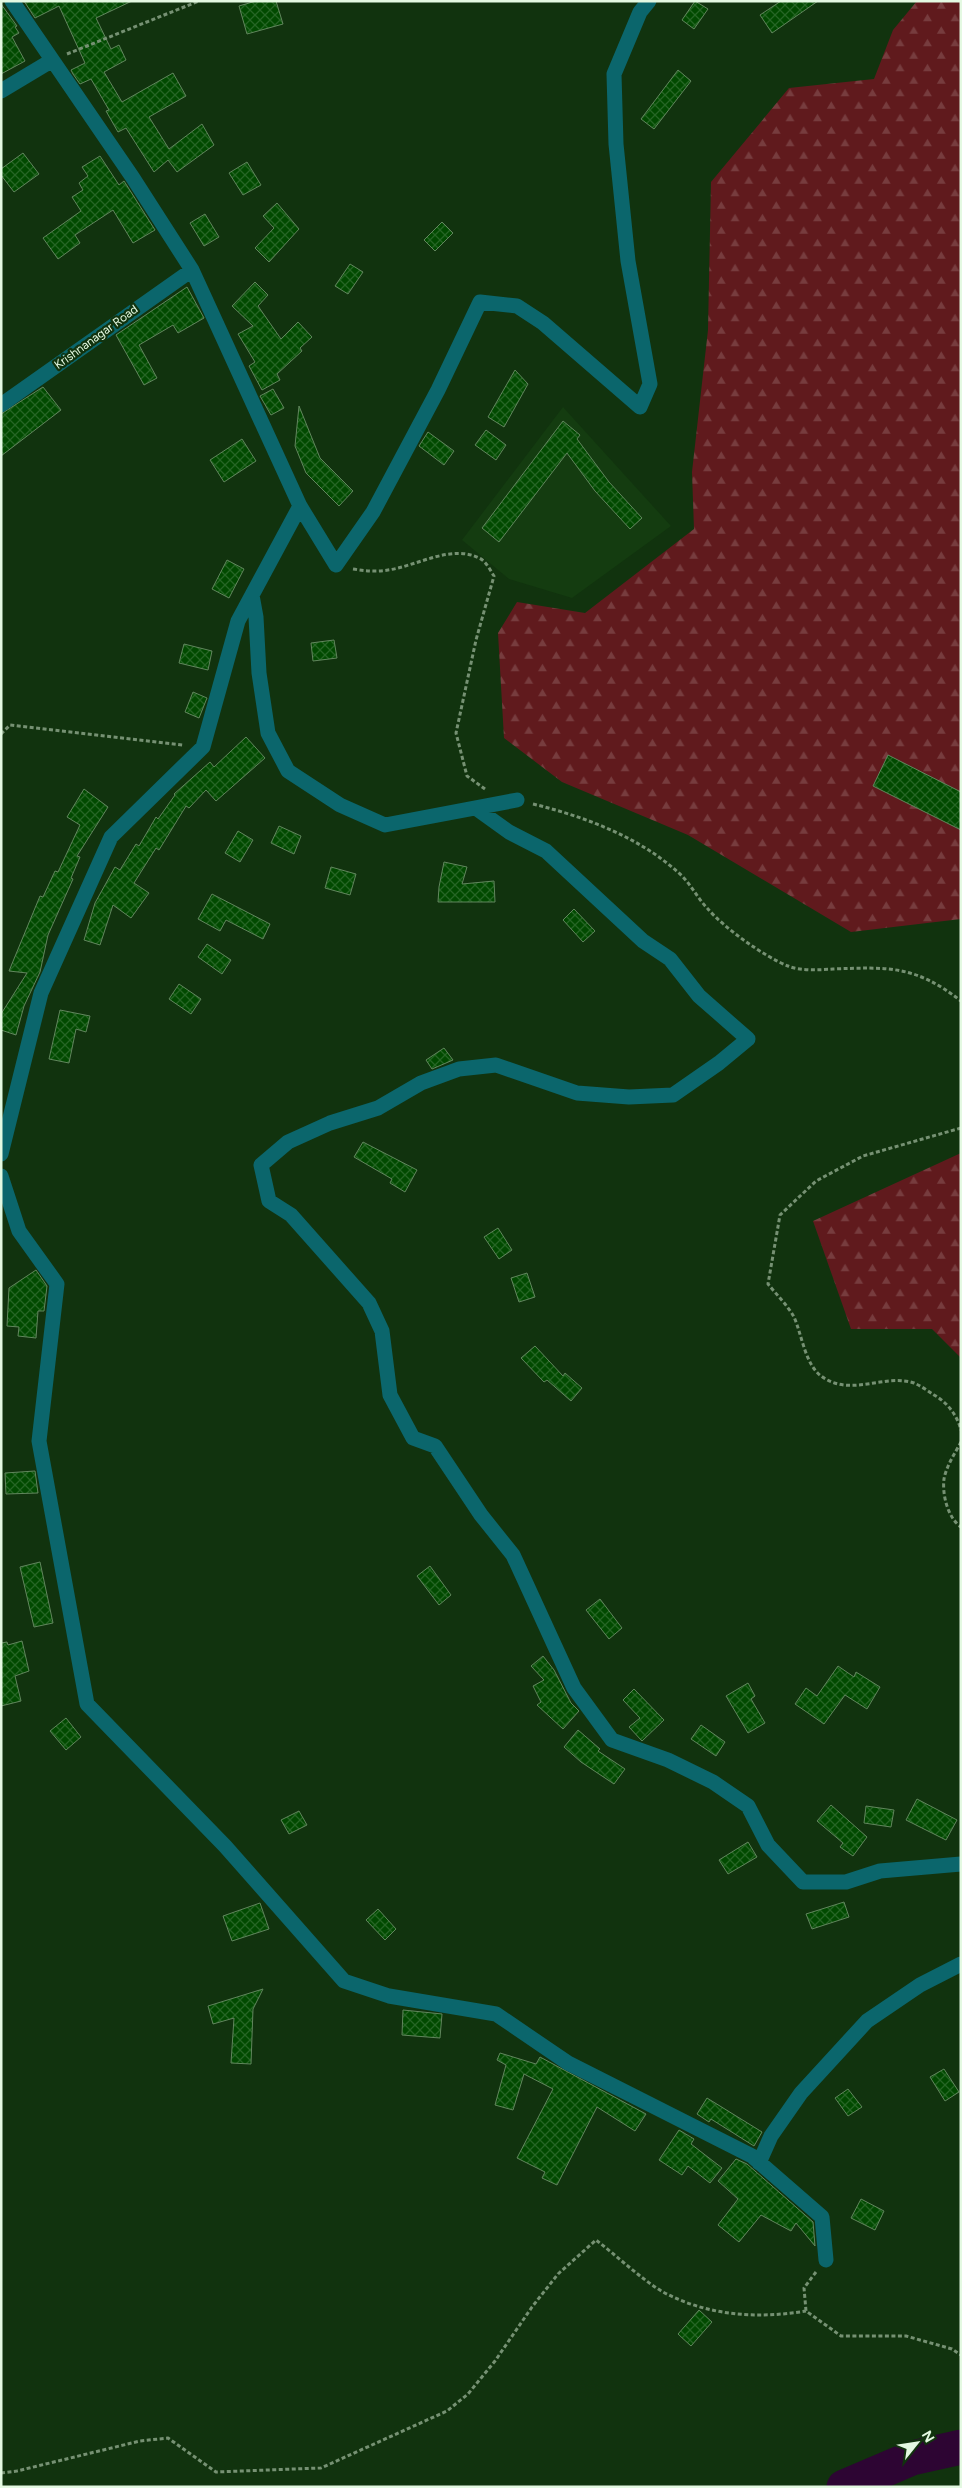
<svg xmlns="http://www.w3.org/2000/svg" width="962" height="2488" font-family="Figtree,sans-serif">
<defs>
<pattern id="forest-firs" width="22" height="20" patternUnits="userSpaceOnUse" patternTransform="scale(1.25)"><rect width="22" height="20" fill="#601a1d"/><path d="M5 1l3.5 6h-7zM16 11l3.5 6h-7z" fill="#773c3e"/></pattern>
<pattern id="building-cross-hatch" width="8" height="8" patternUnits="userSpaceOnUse" patternTransform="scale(1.25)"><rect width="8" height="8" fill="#014a00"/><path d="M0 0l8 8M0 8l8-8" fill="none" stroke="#266525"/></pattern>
</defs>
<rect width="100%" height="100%" fill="#11330e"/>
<path fill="#143c10" d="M563,407L671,526L572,598L509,579L462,540Z"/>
<path fill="url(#forest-firs)" d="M917,1H961V919L851,932L688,835L562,782L504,738L498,633L517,602L585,613L694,529L692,472L708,330L711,182L789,88L874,79L893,30Z
M961,1153V1358L932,1329H851L813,1221Z"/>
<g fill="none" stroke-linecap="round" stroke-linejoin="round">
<path stroke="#2d0533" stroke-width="35" d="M844,2487L912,2458L961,2447"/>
</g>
<path fill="url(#building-cross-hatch)" stroke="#61865d" d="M24,1H132L96,18L111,49L119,45L126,60L104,72L122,102L173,73L186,96L149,117L169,149L202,124L214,145L177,172L168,160L154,172L126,128L118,132L106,111L109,110L91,79L80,84L73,74L71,70L85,63L59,6L35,18Z
M256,1H276L283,24L247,34L239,6Z
M695,1L708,9L694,29L682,20Z
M781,1H818L772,33L760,15Z
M1,4L17,26L15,27L19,33L12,37L25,61L1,74Z
M678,70L691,81L654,129L641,119Z
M23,153L39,174L14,192L1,175V169Z
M100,156L119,185L124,181L155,230L133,243L113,210L75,235L80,243L58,259L43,238L81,211L72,197L83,190L79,183L88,176L82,167Z
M247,162L261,185L243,195L229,173Z
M277,203L299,229L269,262L255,248L274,228L263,216Z
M205,214L219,237L204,246L190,223Z
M442,222L453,233L435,251L424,240Z
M350,264L363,272L348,294L335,286Z
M255,282L268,295L258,306L281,339L298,322L312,337L300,348L302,351L277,374L280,380L262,390L249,366L255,362L238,334L253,326L232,306Z
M187,287L204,318L178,333L173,325L139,345L157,378L144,385L116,335Z
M515,370L528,384L504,427L488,417Z
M43,387L61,410L1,456V414Z
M273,389L284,408L271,415L260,396Z
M299,406L320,458L353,491L339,506L306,473L295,446Z
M563,421L580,435L577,439L609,482L642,518L630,529L595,491L567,453L499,542L482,528Z
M486,430L506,445L496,460L475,445Z
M428,432L454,451L444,465L419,446Z
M242,439L256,461L224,482L210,460Z
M227,560L244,569L229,598L212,589Z
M334,640L337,658L313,661L311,643Z
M184,644L212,651L208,670L179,663Z
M193,692L207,698L199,718L185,712Z
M246,737L265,758L216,801L206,790L189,808L186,806L159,850L156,848L134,883L149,893L131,918L113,905L100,945L84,940L95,903L115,867L120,870L136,844L139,846L156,817L158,819L175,795L174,794L210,762L214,767Z
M888,755L961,792V830L873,786Z
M84,789L108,807L77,856L80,857L71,878L73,879L48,935L40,972L24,1006L16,1035L1,1030V1014L27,973L9,971L40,896L43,897L55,871L58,872L80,825L67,817Z
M279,826L301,836L294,854L271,843Z
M238,831L253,840L240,862L225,853Z
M444,862L467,867L462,884L494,881L495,902H438L439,887Z
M331,867L356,874L350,895L325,888Z
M212,894L270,924L263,939L226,920L220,931L198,919Z
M574,909L595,931L583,942L563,920Z
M207,944L231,960L222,974L198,957Z
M179,984L201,999L191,1014L169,999Z
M60,1010L90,1016L86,1032L76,1029L69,1063L49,1059Z
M444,1048L453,1060L432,1069L426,1060Z
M363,1142L417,1170L405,1192L390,1183L392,1179L354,1157Z
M498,1228L512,1250L499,1259L484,1237Z
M36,1270L47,1286L44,1311H38L36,1338L18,1336L19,1327L7,1326L9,1288Z
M527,1273L535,1297L519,1302L511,1278Z
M535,1346L563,1376L565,1373L582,1388L571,1401L547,1380L544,1382L521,1358Z
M35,1471L38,1493L6,1494L5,1473Z
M40,1562L53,1623L34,1627L20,1567Z
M430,1566L451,1595L439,1605L417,1576Z
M600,1599L622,1628L609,1639L586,1610Z
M22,1641L29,1671L15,1676L21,1701L1,1706V1643L7,1642L8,1645Z
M543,1656L554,1670L571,1703L579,1711L563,1729L537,1705L541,1702L533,1686L544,1680L531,1666Z
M838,1666L854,1677L856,1672L880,1687L867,1709L845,1695L824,1724L795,1704L806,1688L817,1696Z
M748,1683L755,1696L751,1699L765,1723L748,1733L726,1696Z
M634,1689L664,1720L642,1741L629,1727L640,1718L623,1700Z
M66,1718L81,1737L66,1750L50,1731Z
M701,1725L725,1742L716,1756L691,1739Z
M578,1730L600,1749L598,1751L625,1769L614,1784L581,1762L564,1747Z
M917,1799L957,1820L946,1840L906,1820Z
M831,1805L867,1837L853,1856L840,1847L843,1843L817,1821Z
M866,1806L894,1810L891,1827L864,1823Z
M299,1811L307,1825L289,1834L281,1820Z
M748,1842L757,1857L728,1874L719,1860Z
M844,1902L849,1917L812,1929L806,1914Z
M260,1903L269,1929L232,1941L223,1916Z
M378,1909L396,1929L385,1940L366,1920Z
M263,1989L253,2009L251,2064L231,2063L234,2018L213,2024L208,2006Z
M403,2010L442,2014L440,2038L402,2035Z
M500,2053L536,2064L540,2057L646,2114L635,2131L597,2107L557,2185L542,2178L545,2172L517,2158L553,2089L524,2074L513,2110L495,2105L506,2065L497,2060Z
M944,2069L959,2092L945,2101L930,2077Z
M848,2089L862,2107L848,2116L835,2098Z
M707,2098L762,2132L754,2146L711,2119L709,2122L697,2114Z
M679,2130L694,2139L691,2144L722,2168L710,2183L688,2166L682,2175L659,2160Z
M736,2159L747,2164L813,2222L815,2246L796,2223L791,2231L761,2215L739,2242L718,2225L738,2199L718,2181Z
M861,2199L884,2211L875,2230L851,2218Z
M699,2310L712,2322L691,2346L678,2334Z"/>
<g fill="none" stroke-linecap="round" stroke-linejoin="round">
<path stroke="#769173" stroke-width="3" stroke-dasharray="4 2.5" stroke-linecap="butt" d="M67,54L199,1
M353,569C365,571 376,572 388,570C417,566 451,544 479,558C486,561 490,570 494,576L476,640L456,733L467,776L485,789
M1,734L10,725L183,745
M533,804C586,817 642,838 682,876C692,886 698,899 708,909C724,928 765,957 788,966C800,971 819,970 833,969C888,967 915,965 961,1001
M961,1128L863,1156L816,1181L780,1215L768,1284C776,1294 788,1306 794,1317C802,1335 805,1364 821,1376C851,1398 884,1373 914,1383C921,1386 928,1391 934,1395C947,1402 957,1415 961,1430
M961,1442C955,1453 946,1467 944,1479C942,1495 948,1518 961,1527
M816,2272L804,2288L806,2311L841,2336H906L952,2349L961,2355
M1,2473L17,2471L140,2441L168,2438L216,2472L321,2468L447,2411L468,2394L495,2361L532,2307L558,2274L596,2240C617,2256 641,2279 663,2292C708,2316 757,2319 806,2311"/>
<path stroke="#0b666c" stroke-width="15" d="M1,91L51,61
M1,405L192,270
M300,506L336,565L373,512L438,390L480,302L517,306L543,323L640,407L650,384L628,261L616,144L614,74L640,12L649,1
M252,595L256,617L259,673L268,733L288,771L340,805L385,825L517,800
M477,809L509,832L546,851L643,941L670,959L699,996L748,1039L719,1063L673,1095L629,1097L577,1093L496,1065L459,1069L421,1083L378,1108L330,1123L288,1142L261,1165L269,1201L291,1215L369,1303L382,1331L390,1395L413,1438L435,1446L481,1515L513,1555L574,1688L612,1740L668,1760L713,1782L748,1806L768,1845L803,1882H846L880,1871L961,1864
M1,1154L41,993L111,837L203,747L238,621L300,506L192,270L133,178L12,1
M1,1176L19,1231L57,1284L39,1441L87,1704L225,1846L344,1981L389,1996L496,2014L568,2063L752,2156L822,2217L826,2260
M759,2163L771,2136L801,2093L867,2021L920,1985L961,1964"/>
</g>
<g text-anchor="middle" stroke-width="4.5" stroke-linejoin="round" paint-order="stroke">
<g font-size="12" fill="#e4f9e2" stroke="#11330e">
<text transform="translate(96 337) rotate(-36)" y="4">Krishnanagar Road</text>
</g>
</g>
<rect width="962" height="2488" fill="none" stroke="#e4f9e2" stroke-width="5"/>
<g transform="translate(917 2443) rotate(60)" stroke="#11330e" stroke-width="4" paint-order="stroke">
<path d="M0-4L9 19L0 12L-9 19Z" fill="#e4f9e2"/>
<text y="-8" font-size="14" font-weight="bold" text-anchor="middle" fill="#e4f9e2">N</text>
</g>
</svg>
